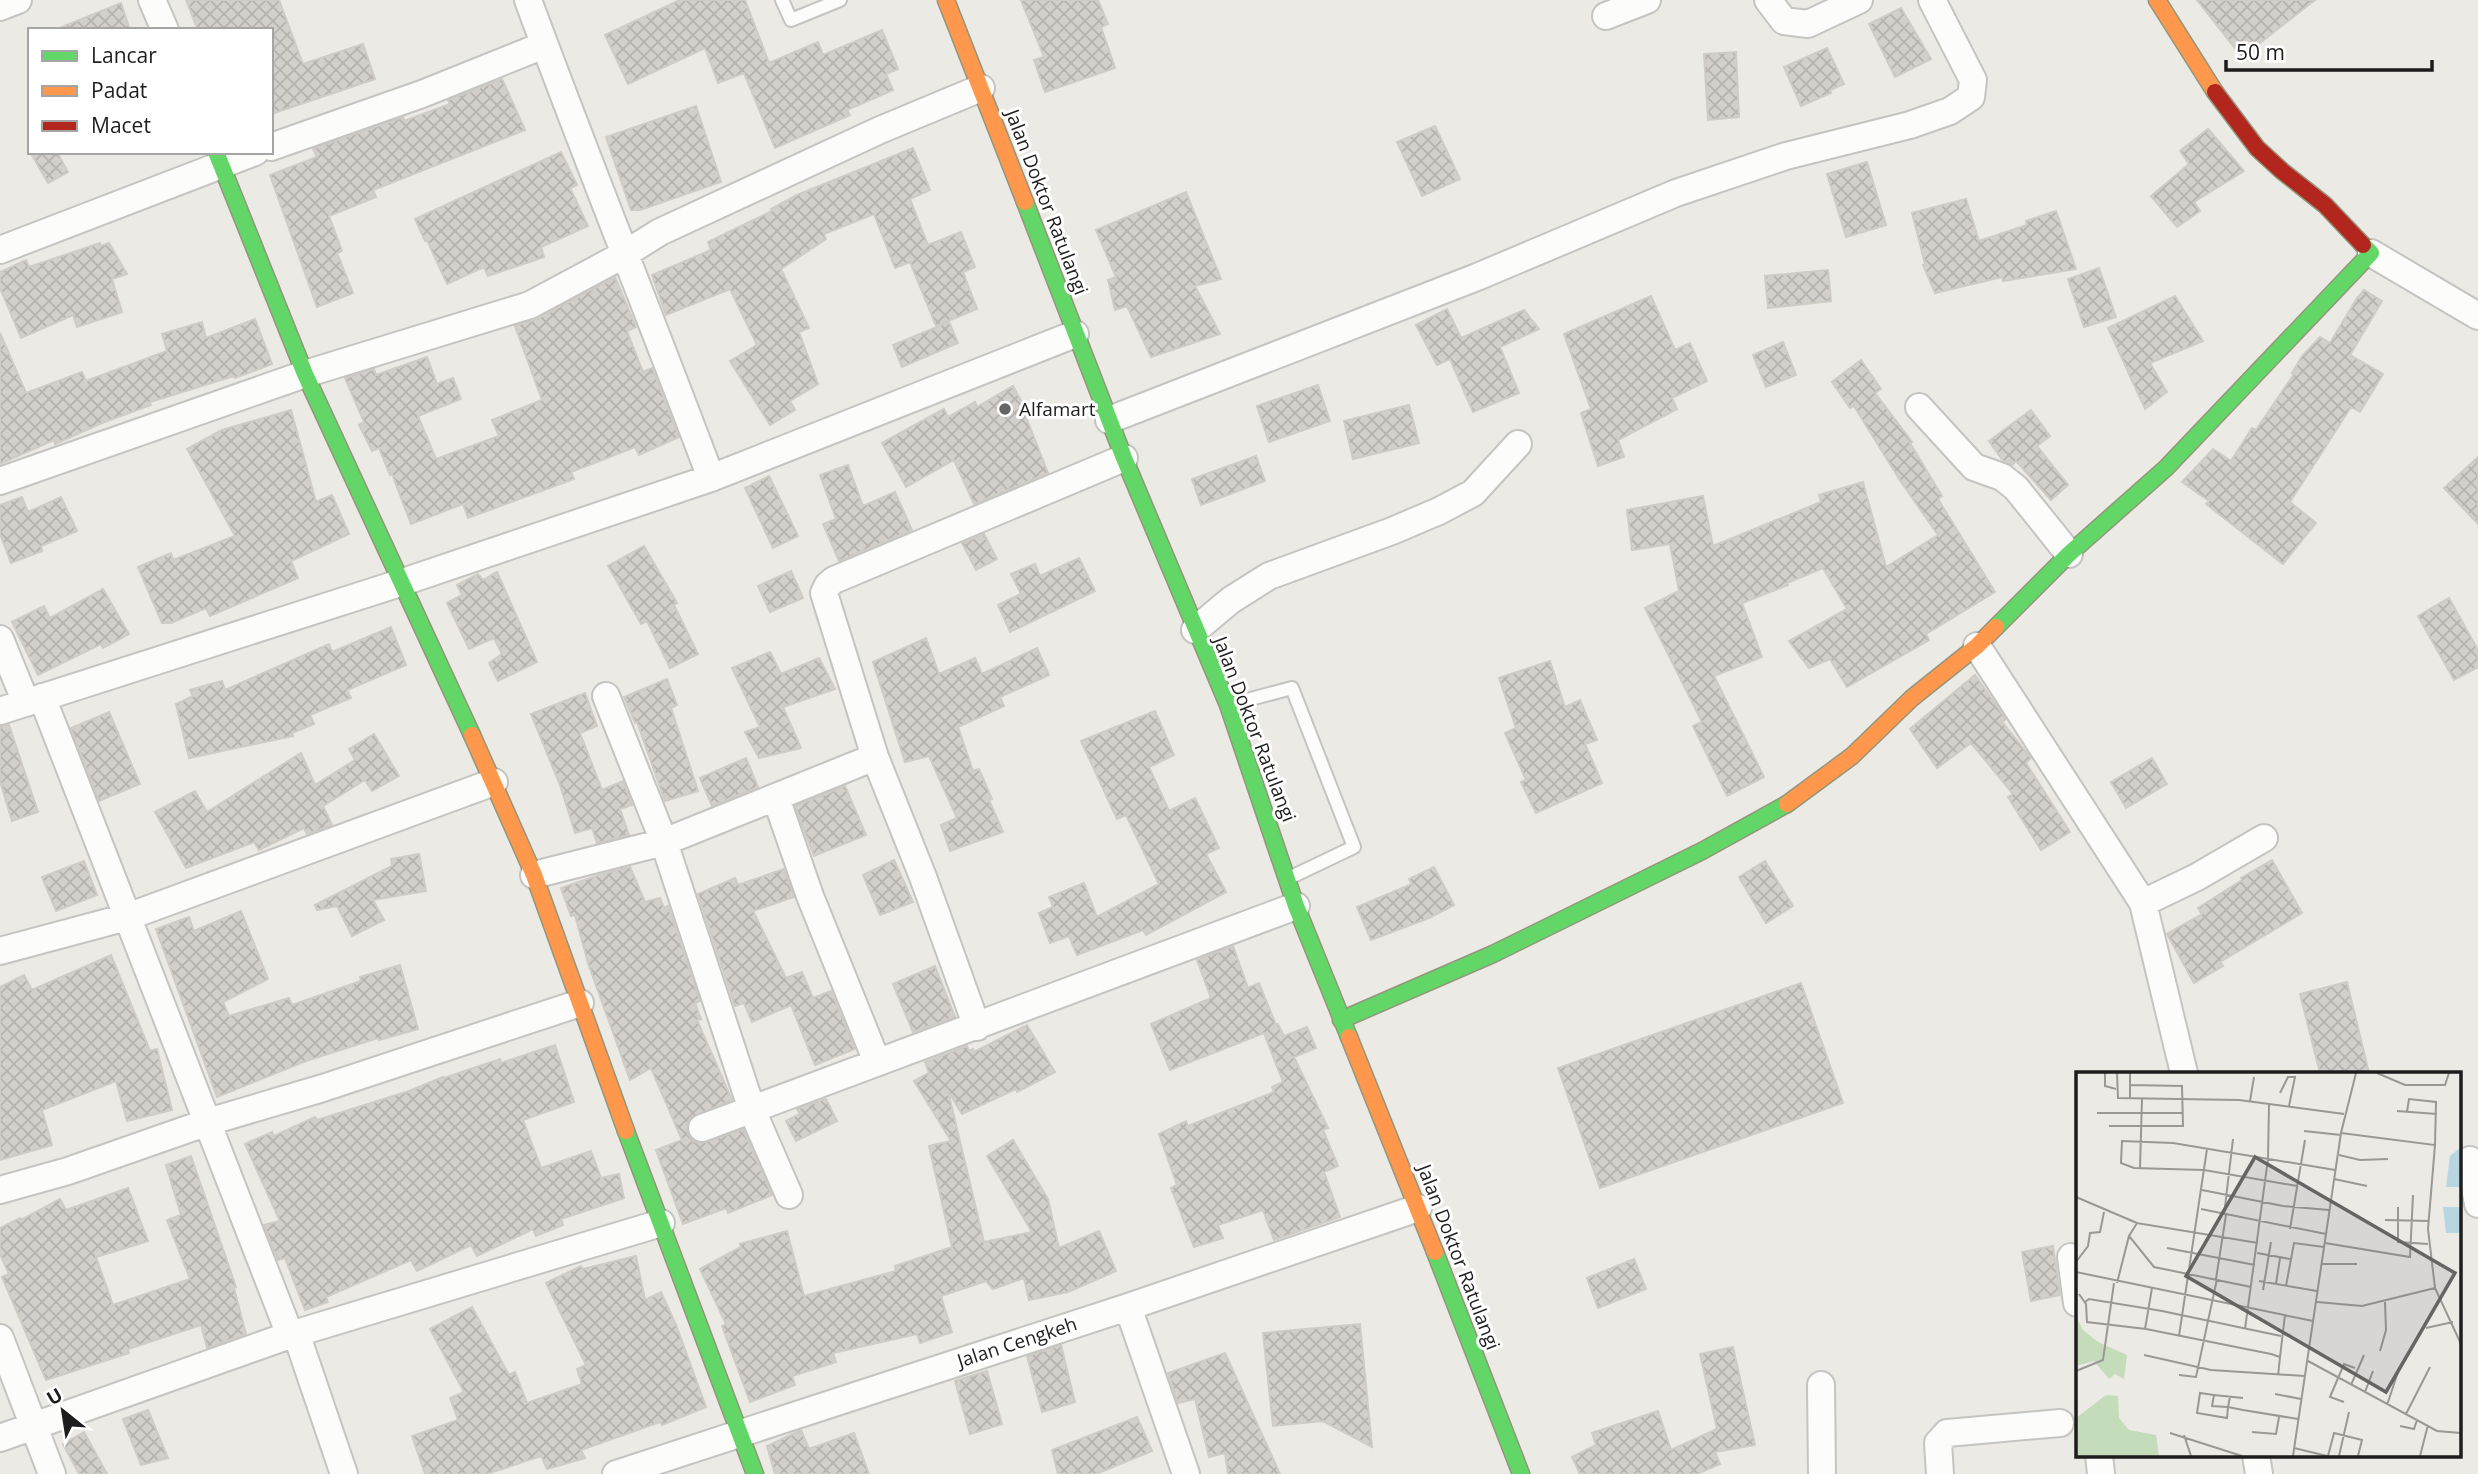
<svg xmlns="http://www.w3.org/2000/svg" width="2478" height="1474" font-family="'Open Sans',sans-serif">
<defs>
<pattern id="building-cross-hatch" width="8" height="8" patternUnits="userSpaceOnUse" patternTransform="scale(1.75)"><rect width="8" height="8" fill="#d3d0cc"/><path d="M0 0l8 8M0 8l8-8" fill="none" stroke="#b5b2af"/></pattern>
</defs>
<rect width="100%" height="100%" fill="#eceae5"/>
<path fill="url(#building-cross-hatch)" stroke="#cfccc6" stroke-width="2" d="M186,0H279L303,64L363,44L375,79L271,114V30H198Z
M680,0H745L769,63L818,42L823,55L882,30L898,69L886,74L893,90L847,110L850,115L775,148L744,73L718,83L705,48L628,84L605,35Z
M1021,0H1098L1108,24L1101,27L1115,68L1045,92L1034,60L1044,57Z
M2197,0H2315L2242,57Z
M121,3L130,30H57V29Z
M1901,8L1931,59L1895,77L1869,24Z
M1827,48L1844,84L1830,90L1831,93L1801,106L1784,67Z
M1736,52L1739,117L1708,120L1704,54Z
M502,79L525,130L373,190L376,197L329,216L342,251L337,253L353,293L317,307L270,175L317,157L313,149L318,147L403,117L404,121L450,104L448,100Z
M696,106L721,182L640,210H631L606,137Z
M1435,126L1460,179L1422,196L1397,142Z
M2208,129L2244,171L2194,202L2200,211L2177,227L2151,196L2189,164L2180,151Z
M913,148L930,190L910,199L928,245L961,232L975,267L963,272L977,309L936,326L910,262L895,268L874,214L824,234L826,239L781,269L809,328L799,332L818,384L790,401L795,410L770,425L730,361L757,345L730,289L666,315L652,275L711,250L708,242L772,211L771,209L797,195Z
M30,152H57L68,172L48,183Z
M561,152L577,185L570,188L588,226L541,247L544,257L488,276L484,267L447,284L427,240L425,241L415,219Z
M1867,162L1886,225L1846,237L1827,174Z
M1186,192L1221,279L1195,286L1220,334L1151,357L1127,306L1115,310L1108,280L1116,277L1096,230Z
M1966,199L1979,241L2027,225L2026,221L2056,211L2076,269L2003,281L2002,277L1935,293L1923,265L1925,264L1912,213Z
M100,243L101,246L109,243L127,274L112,279L122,312L77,327L73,315L21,338L0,288V272L26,260L29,267Z
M2099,268L2116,317L2084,327L2068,279Z
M1828,270L1831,301L1768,308L1765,276Z
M615,277L636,327L627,331L643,372L652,368L679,437L639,455L635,447L571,472L574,479L468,518L463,504L411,524L392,474L390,475L379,448L372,451L359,425L364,422L345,378L374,369L376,375L427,357L437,384L453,378L461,399L418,416L436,459L499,436L492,420L542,400L515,326L537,319Z
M2364,290L2382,301L2350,355L2383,374L2360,412L2351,407L2290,502L2316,523L2283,564L2206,504L2209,501L2182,482L2213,449L2231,461L2252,428L2256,430L2294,374L2292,373L2302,356L2320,337L2330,343L2357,298Z
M1651,296L1675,350L1690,343L1707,381L1672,398L1677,409L1618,440L1624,457L1598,466L1581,413L1591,409L1564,334Z
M2175,296L2203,341L2150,363L2167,392L2145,409L2108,328Z
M1447,309L1461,338L1524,310L1539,329L1500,347L1519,393L1473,412L1450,359L1437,365L1416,325Z
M255,319L272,364L235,378L234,376L150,402L151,405L102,423L55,444L54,440L0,464V333L26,393L82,372L86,381L167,351L162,334L202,322L206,338Z
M949,322L958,343L902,367L893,345Z
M1783,342L1796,375L1766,387L1753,355Z
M1861,360L1881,389L1875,393L1912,442L1910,443L1942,496L1938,499L1995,592L1926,634L1929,640L1847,687L1830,659L1809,668L1789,641L1847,609L1823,568L1787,583L1788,585L1742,603L1762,657L1714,676L1764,777L1727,796L1693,726L1702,722L1645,608L1679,591L1670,544L1632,550L1627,510L1703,496L1713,546L1821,502L1819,495L1863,482L1886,567L1938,535L1901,482L1854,406L1850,408L1832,382Z
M1318,385L1330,421L1269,442L1257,406Z
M1013,386L1029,415L1026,417L1048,473L974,504L954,460L906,487L882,443L944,409L948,417L975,402L977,407Z
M1409,405L1419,443L1353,459L1344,421Z
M291,410L316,502L332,495L349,534L291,561L298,578L210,616L206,608L171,623H162L138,567L171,553L173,560L235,536L187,449L222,430Z
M2031,410L2050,436L2037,446L2068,485L2051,500L2016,461L2012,465L2003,461L1989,441Z
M1256,456L1265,481L1201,505L1192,479Z
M2478,457V524L2444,488Z
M848,465L863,506L895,492L912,530L839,561L823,524L836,519L820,475Z
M769,476L798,536L773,548L745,488Z
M22,497L28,512L61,497L77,531L41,546L42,551L11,563L0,534V505Z
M984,534L997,559L976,570L962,543Z
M644,546L677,603L674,605L698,654L670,668L647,621L641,624L608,566Z
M1079,558L1095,591L1010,632L998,605L1021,594L1011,574L1035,564L1040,576Z
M791,571L803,598L770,612L758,586Z
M497,572L537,662L498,681L489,663L502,654L494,638L469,649L447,603L462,595L457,585L478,574L483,580Z
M103,589L129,634L103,648L101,644L38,675L12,622L44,606L50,618Z
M2449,598L2478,650V667L2454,680L2418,616Z
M391,627L406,665L347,690L351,698L310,715L314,724L292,733L293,736L189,758L176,704L193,696L190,690L222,681L225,690L329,644L332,652Z
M926,638L939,674L975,658L982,674L1037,648L1049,675L1000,697L1004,706L958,727L973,771L979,769L992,799L989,800L1003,832L950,851L941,825L957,818L929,756L905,762L873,662Z
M770,652L781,674L819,658L835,689L783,707L801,748L759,758L745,732L760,727L732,668Z
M1550,661L1565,707L1580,700L1597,740L1585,744L1602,783L1536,813L1521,782L1526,780L1505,733L1516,728L1499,678Z
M1975,675L2006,719L2002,722L2031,758L2026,763L2070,832L2041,850L2008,797L2013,794L1971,743L1937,768L1910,729Z
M667,679L677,705L671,708L698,791L665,801L637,722L635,723L624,697Z
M585,693L597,726L580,733L602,790L623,781L632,805L620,809L629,835L597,843L592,828L575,833L560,785L531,714Z
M1155,711L1174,755L1149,767L1169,811L1195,798L1219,848L1206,854L1226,892L1146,935L1143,930L1077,955L1069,936L1050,943L1039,913L1053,907L1049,897L1084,883L1097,917L1159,884L1126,815L1117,819L1081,741Z
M109,712L140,784L99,801L71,728Z
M9,725L38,812L12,821L0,781V726Z
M374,734L399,776L372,791L365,780L323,806L332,825L307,834L304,828L259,850L254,842L186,868L155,812L195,791L207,812L301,753L315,785L355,760L349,749Z
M746,758L758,787L712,806L700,778Z
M2152,758L2167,784L2126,808L2111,782Z
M845,786L866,835L814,856L795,806Z
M419,854L426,891L373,900L384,920L352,936L337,906L317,910L315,905L392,866L391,859Z
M894,860L913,902L880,915L863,875Z
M2272,860L2302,913L2220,962L2223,966L2194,983L2167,934L2202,914L2198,908L2242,880L2241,878Z
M84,861L97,895L56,911L42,877Z
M1765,861L1793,906L1766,923L1739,877Z
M630,867L645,902L660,898L664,908L668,906L700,1001L695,1003L701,1019L697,1020L732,1100L690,1118L686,1126L688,1134L693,1141L700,1144L743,1129L772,1195L728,1213L726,1208L683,1224L656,1150L682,1140L651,1068L630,1080L588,963L575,915L571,916L561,888L599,875Z
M1434,867L1454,905L1429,918L1371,940L1357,907L1412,884L1409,879Z
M784,869L794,897L753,911L786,978L802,972L813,998L831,991L855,1049L815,1065L791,1005L752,1022L744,1003L735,1006L698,894L735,878L738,885Z
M241,911L268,979L223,1002L229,1016L289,998L292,1005L361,981L360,977L400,965L418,1029L379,1040L378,1038L306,1061L217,1097L156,929L189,917L194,931Z
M1233,946L1248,988L1259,983L1276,1025L1278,1024L1284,1036L1307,1027L1316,1048L1294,1057L1328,1128L1323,1130L1338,1166L1324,1172L1340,1217L1274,1240L1263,1210L1218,1225L1223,1238L1194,1247L1171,1188L1177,1185L1159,1134L1186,1121L1188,1126L1274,1092L1272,1087L1283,1082L1264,1033L1170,1070L1151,1024L1211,998L1197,960Z
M111,955L150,1051L157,1049L172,1110L127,1121L116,1081L42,1110L52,1145L0,1160V987L24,975L32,990Z
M935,966L955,1017L913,1032L893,984Z
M2347,982L2369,1073H2320L2300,994Z
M1801,983L1843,1103L1600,1188L1558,1068Z
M1027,1025L1055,1072L1017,1092L1016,1089L962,1114L948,1091L984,1242L1032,1232L987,1156L1013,1140L1048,1199L1059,1248L1099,1231L1116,1271L1068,1292L1029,1300L1024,1278L993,1289L986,1281L941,1296L952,1332L920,1343L917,1334L833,1353L836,1362L792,1376L795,1385L750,1402L722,1326L726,1324L700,1269L741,1247L740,1244L787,1231L804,1296L896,1271L895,1266L952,1247L929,1146L951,1141L914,1081L929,1073L925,1062L967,1046L969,1051L973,1049L974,1052Z
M555,1045L574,1102L523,1120L541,1168L591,1151L601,1178L619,1174L624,1198L561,1219L563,1225L536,1236L533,1229L477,1256L471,1245L417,1271L411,1260L326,1297L328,1302L305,1310L285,1258L278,1260L264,1225L280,1221L245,1144L272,1132L274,1136L315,1117L317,1120L409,1091L443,1077L444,1078L500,1059L501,1063Z
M826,1099L837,1121L796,1141L786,1121L800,1114L797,1109Z
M191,1156L236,1287L234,1288L246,1334L207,1348L201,1325L128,1349L129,1353L46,1380L2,1277L9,1274L0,1254V1228L20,1218L21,1220L60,1199L66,1210L128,1188L148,1241L96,1257L113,1305L190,1279L167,1220L181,1215L166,1165Z
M2053,1246L2060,1295L2031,1301L2022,1252Z
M636,1256L645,1300L661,1292L676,1325L706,1407L662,1425L660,1422L581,1450L585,1458L547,1469L541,1456L487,1474H425L412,1436L458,1420L450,1398L464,1392L430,1329L472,1307L509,1375L515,1372L527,1403L582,1384L577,1369L586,1365L546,1283L581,1266L583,1269Z
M1634,1259L1646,1289L1598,1308L1587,1278Z
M1360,1324L1372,1447L1323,1421L1273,1426L1263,1333Z
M1061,1345L1075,1402L1042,1412L1027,1356Z
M1733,1347L1755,1445L1715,1452L1720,1464L1697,1474H1580L1572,1457L1596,1445L1592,1433L1658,1411L1671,1450L1717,1429L1700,1354Z
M1225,1353L1280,1474H1228L1225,1453L1209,1457L1195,1399L1178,1403L1168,1373Z
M987,1371L1002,1424L970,1434L955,1381Z
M148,1410L168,1458L141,1465L123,1419Z
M1137,1417L1152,1451L1096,1474H1058L1052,1450Z
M801,1430L809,1449L854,1433L869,1474H775L767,1446Z
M84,1432L107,1474H79L63,1444Z"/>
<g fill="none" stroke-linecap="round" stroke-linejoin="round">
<defs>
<path id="lane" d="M782,0L791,20L840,0
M1232,704L1292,688L1354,847L1289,878"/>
<path id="street" d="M152,0L165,30
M528,0C587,160 651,318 711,478
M1768,0L1784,21L1808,24L1859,0
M0,7L18,0
M1606,16L1647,0
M271,147L422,94L544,45
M0,250L255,152
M2371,253L2478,316
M1919,407L1974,467L2002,477L2016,488L2069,554
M1109,420L1477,277L1676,193L1786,156L1910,125L1950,111L1971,97L1973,80L1932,0
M0,481L305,374L530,305L623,255L660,232L880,130L981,88
M1195,630L1231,600L1269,576L1392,531L1439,511L1473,493L1518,444
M0,639L26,703
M1977,646L2143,903L2184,1073
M606,696L664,842L752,1110L789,1195
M42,697L290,1335
M0,711L400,583L711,478L1075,334
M776,798L810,896L877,1062
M534,875L664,842L875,757
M2143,903L2197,877L2264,838
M0,951L127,917L494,782
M977,1027L923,877L875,757L824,593L828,585L834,580L1124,458
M702,1128L1296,906
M2470,1160L2478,1204
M0,1190L68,1171L208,1122L323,1088L580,1003
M2071,1257L2077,1303
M1128,1307L1186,1474
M296,1333L344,1474
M0,1338L52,1474
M1821,1385L1822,1474
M0,1438L290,1335L661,1223
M2099,1455L2101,1474
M2256,1455L2259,1474
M616,1474L1128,1307L1418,1208
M1940,1474L1938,1443L1947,1433L2060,1423"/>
<path id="fast" d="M216,152L305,374L472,735
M1025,202L1124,458L1228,705L1296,906L1349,1037
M1996,627L2069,554L2166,468L2371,253L2363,245
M1341,1020L1493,954L1702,851L1787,804
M626,1131L755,1474
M1435,1252L1521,1474"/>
<path id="slow" d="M946,0L1025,202
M2157,0L2215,92
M472,735L534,875L626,1131
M1787,804L1852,756L1912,698L1977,646L1996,627
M1349,1037L1435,1252"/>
<path id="jam" d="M2215,92L2257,148L2282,171L2325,205L2363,245"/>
</defs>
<use href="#lane" stroke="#c4c4c1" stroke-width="16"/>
<use href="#street" stroke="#c4c4c1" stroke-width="30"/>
<use href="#fast" stroke="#93967c" stroke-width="19"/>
<use href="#slow" stroke="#93967c" stroke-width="19"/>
<use href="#jam" stroke="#93967c" stroke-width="19"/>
<use href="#lane" stroke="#fcfcfb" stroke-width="12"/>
<use href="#street" stroke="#fcfcfb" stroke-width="26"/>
<use href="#fast" stroke="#63d668" stroke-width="16"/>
<use href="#slow" stroke="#ff974d" stroke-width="16"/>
<use href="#jam" stroke="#b3261e" stroke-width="16"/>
</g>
<circle fill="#656563" stroke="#fff" stroke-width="2.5" cx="1005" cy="409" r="7"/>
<g text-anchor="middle" stroke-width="6" stroke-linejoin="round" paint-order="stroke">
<g font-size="19" fill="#1d1d1d" stroke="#fff">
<text transform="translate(1047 202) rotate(69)" y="7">Jalan Doktor Ratulangi</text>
<text transform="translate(1255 729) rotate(69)" y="7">Jalan Doktor Ratulangi</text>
<text transform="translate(1459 1257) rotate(69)" y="7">Jalan Doktor Ratulangi</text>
<text transform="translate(1017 1342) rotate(-18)" y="7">Jalan Cengkeh</text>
</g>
<g font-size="19" fill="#1d1d1d" stroke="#fff" text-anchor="start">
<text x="1019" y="416">Alfamart</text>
</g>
</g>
<g transform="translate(2076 1072)">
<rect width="385" height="385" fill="#eceae5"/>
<path d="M0,244L7,258L22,270L51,283L48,307L39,302L33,307L18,289L0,294ZM30,323L42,324L43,346L53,358L80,363L83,384H0V346Z" fill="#c4dcb9"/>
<path d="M385,75V115H370L374,84ZM367,135H385V161H370Z" fill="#b8d6e1"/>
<path fill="none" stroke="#999895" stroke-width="2" d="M29,1V14L40,17M41,1L42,26L163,28L268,42M301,1L329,13H369L373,1M204,21L212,5H219L213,34M54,26V1M174,29L178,5M321,39L361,42M331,40L333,27L360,30L359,73M21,41H107M33,54H107L106,14L54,13M228,59L265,63M263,83L284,88L312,87M64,96L66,27M258,107L291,114M221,114L128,98L58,96L45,91L46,69L97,71L259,98M126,118L207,134L253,138M0,125L61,151M322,135V170L352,172M125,137L250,162M148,143L157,67M309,148L353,149M214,157L229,68M249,171L334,185L337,123M91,176L179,193M181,181L214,187M0,190L12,174L14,161L24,160L28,140M246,192H281M0,200L237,249M140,207L150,143M183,209L241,219M41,211L53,164M200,212L204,186M210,214L218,171L248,175M175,215L78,195L53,164L61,151L182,171M359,216L385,272M187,218L195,170M3,222L10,232L11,250L70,257L195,282L204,285L202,304M9,230L13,227L86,239L205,264M241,230L286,234L359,216L352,157L359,73L265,61M350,256L377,250M69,257L76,216M169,257L192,87L193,33M103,264L131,77M304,279L310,258L309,230M68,283L135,298L229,304M204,285L209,243M232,289L361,359L385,361M0,299L27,288L38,211M103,303L120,305L141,207M275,313L288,283M289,320L297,299M199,322L225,327M138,323L167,326M154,325L152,335L151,346L121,341L124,321L138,323L136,334L152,335L167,338L222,347M268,330L254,325L268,292L279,296M311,333L324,294M330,342L354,295M324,354L338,357L341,348M176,360L200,362L203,345M94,361L166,384M108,363L115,384M218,376L251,384M217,384L265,61L280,1M252,384L258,361L286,368L282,384M263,384L273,340M344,384L352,353"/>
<path fill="#656563" fill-opacity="0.15" stroke="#656563" stroke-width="3.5" d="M179,85L379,201L310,320L110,204Z"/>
<rect width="385" height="385" fill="none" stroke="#1d1d1d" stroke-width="3.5"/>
</g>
<rect x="28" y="28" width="245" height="126" fill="#ffffff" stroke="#a5a5a5" stroke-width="2"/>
<rect x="42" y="51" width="35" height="10" fill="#63d668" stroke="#a5a5a5" stroke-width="2"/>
<text x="91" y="63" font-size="21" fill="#1d1d1d">Lancar</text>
<rect x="42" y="86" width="35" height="10" fill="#ff974d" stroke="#a5a5a5" stroke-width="2"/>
<text x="91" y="98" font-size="21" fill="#1d1d1d">Padat</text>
<rect x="42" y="121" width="35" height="10" fill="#b3261e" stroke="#a5a5a5" stroke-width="2"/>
<text x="91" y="133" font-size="21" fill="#1d1d1d">Macet</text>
<g transform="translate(63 1411) rotate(330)" stroke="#ffffff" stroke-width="5" paint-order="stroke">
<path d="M0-5L12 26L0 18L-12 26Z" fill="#1d1d1d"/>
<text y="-10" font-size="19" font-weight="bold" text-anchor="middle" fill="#1d1d1d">U</text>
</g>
<path d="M2226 60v10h206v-10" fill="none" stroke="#1d1d1d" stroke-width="3.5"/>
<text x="2236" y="60" font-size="21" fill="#1d1d1d" stroke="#ffffff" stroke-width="5" paint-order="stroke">50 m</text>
</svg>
